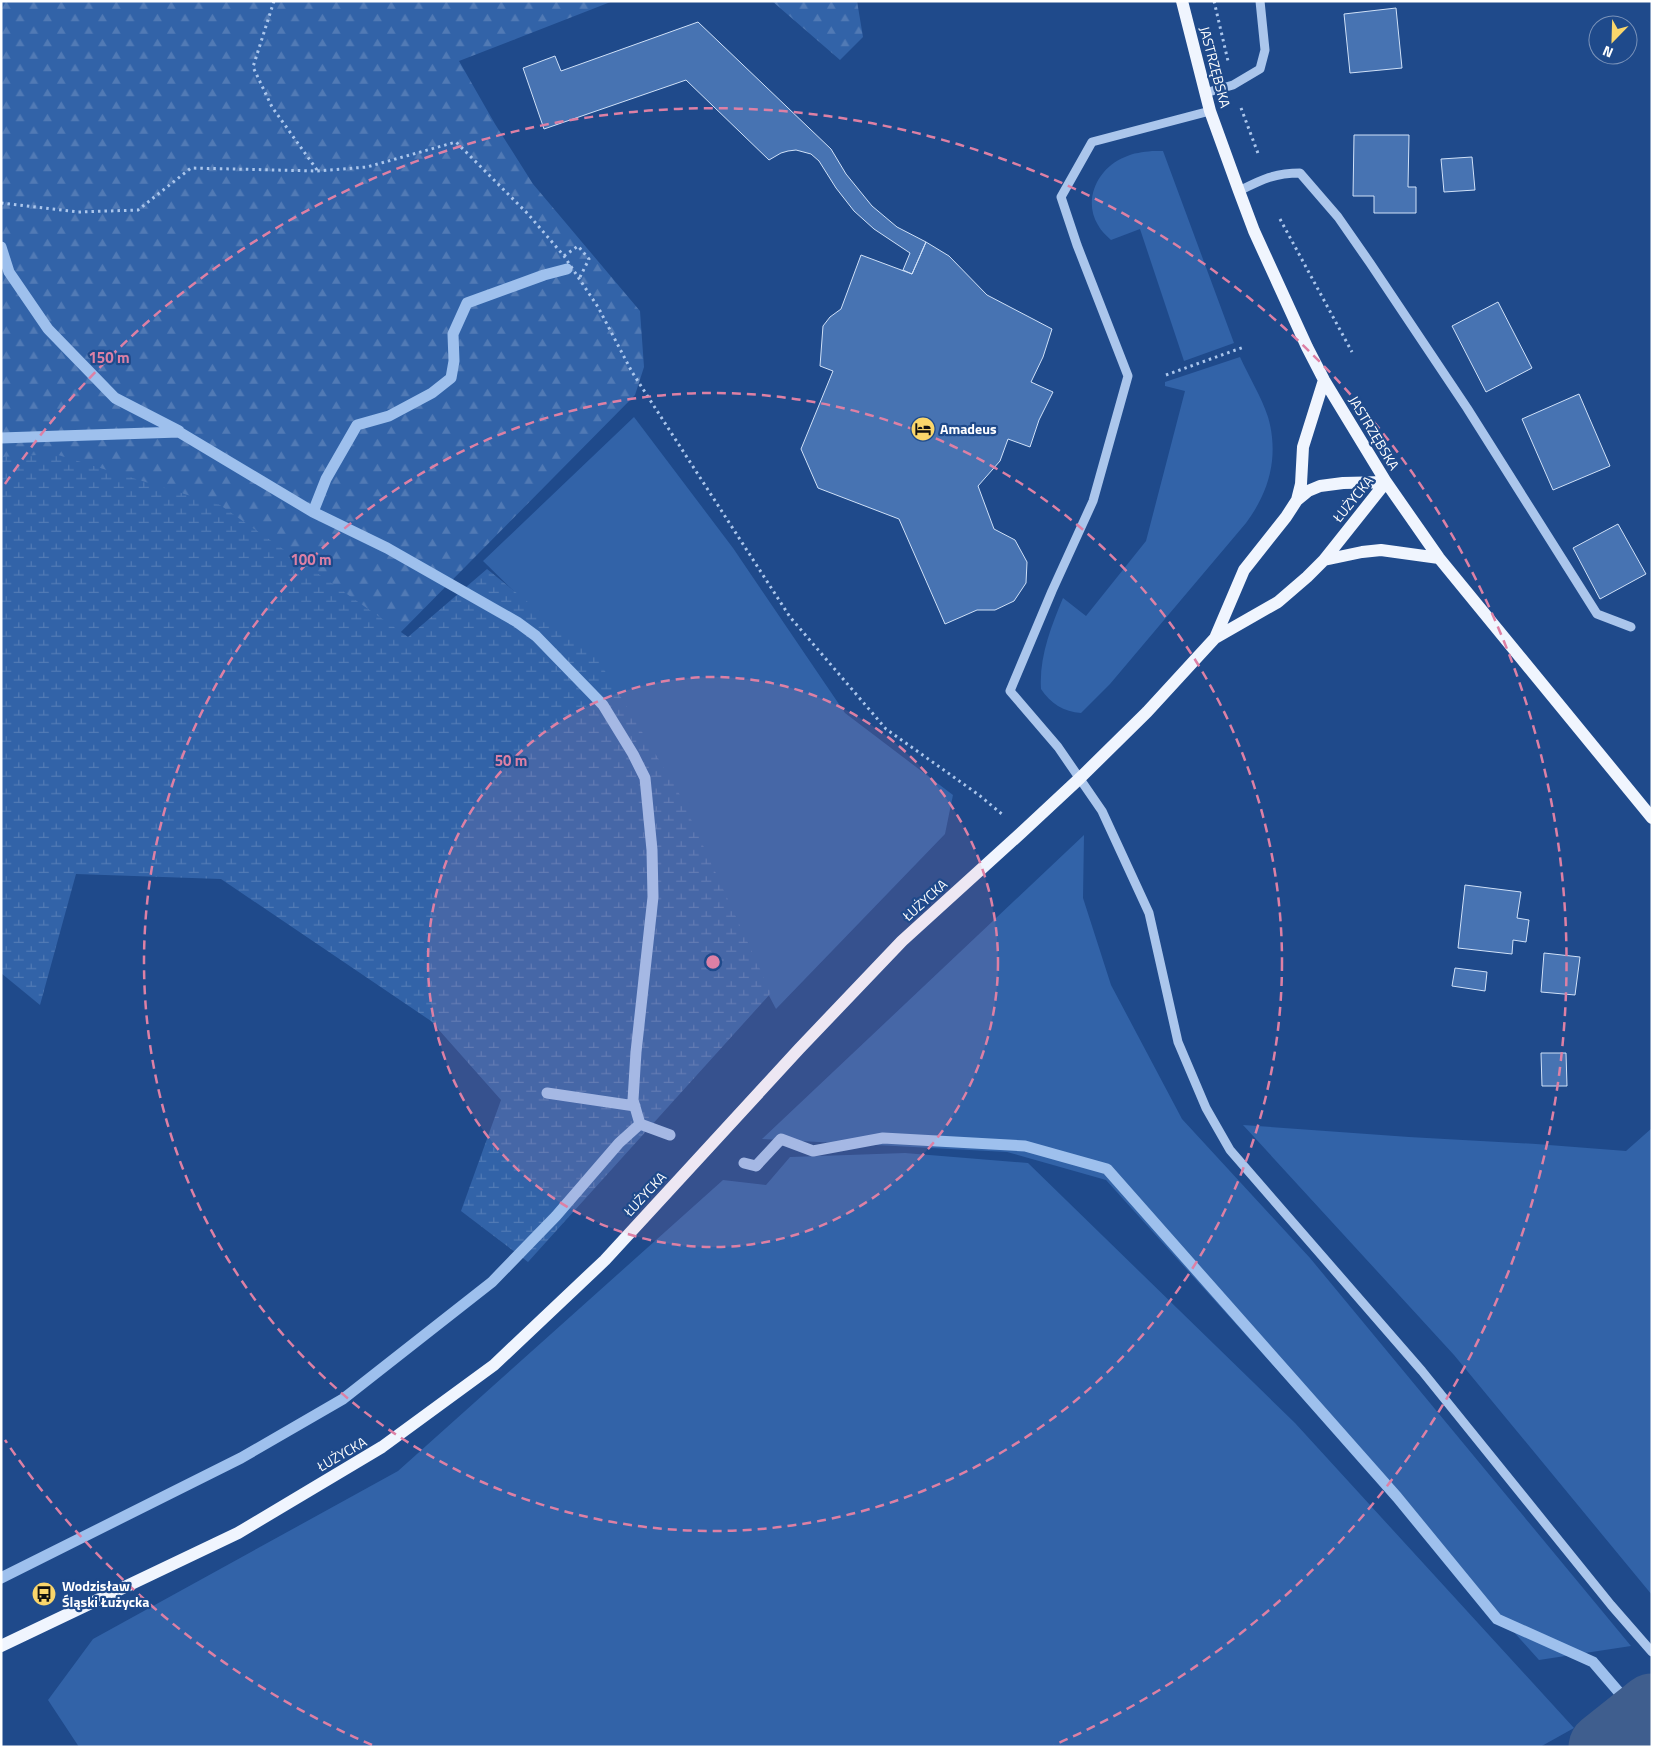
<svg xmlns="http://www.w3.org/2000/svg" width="1653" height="1748" font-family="'Titillium Web',sans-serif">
<defs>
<pattern id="forest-firs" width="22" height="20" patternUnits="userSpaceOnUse" patternTransform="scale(1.25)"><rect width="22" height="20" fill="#3263a8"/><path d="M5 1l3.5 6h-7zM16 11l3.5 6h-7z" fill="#517ab5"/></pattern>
<pattern id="wetland-marsh" width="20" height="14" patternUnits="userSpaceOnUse" patternTransform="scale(1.25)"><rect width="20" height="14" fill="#3263a8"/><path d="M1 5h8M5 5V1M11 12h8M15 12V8" fill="none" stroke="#517ab5"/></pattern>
</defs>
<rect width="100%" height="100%" fill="#1f4a8b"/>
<path fill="#3263a8" d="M1152,151H1163L1234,343L1184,361L1140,229L1111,240C1106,235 1101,231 1098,225C1082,199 1099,167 1125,157C1133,153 1143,152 1152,151Z
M1240,357C1249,377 1261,396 1268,417C1279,455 1270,491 1246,523L1110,684L1081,713C1064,712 1050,703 1041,689C1039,657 1051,627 1063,598L1086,616L1146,541L1185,391L1165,386V382Z
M634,417L733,548L845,713L953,795L945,834L776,1009L599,675L483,561Z
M1084,835L1083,898L1111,985L1182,1119L1310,1258L1631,1646L1539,1660L1106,1180L1007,1152L762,1139Z
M1243,1125L1409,1137L1536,1144L1626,1151L1652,1128V1595L1454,1355Z
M905,1153L1028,1163L1295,1423L1574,1728L1540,1747H79L48,1700L93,1639L398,1471L723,1180L766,1185L790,1157Z"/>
<path fill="url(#forest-firs)" d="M1,1H613L459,61L495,124L533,184L640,311L644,367L635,395L391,642L1,488Z
M772,1H857L863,37L840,60Z"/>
<path fill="url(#wetland-marsh)" d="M55,454L220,505L408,637L487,569L597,658L678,791L771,993L528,1262L461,1211L501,1100L431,1021L221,879L76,874L40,1005L1,973V457Z"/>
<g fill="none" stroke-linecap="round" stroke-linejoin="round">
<path stroke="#9ec0ed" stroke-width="11" d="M1,247L9,272L48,329L115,398L179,431
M1,438L179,432L313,512L387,548L517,622L536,636L603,705L633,754L645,778L652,850L653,897L636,1052L633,1100L640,1124L670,1135
M313,512L326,479L357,425L389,416L432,393L451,378L454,361L453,334L467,303L544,275L567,269
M547,1093L635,1106
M744,1163L756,1166L781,1139L813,1151L883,1138L1025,1146L1107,1169L1397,1497L1497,1619L1593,1662L1641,1718
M1,1578L241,1458L343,1399L492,1282L556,1216L619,1143L640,1124"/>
<path stroke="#3f5e8e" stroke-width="69" d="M1603,1747L1652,1708"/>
</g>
<path fill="#4773b2" stroke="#d0e1f8" d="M1396,8L1402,68L1350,73L1344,14Z
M698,22L831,149L846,174L872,206L897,227L926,242L912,274L903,270L910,253L874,229L854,211L836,188L819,161L811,154L796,150L788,151L781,153L769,160L686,80L544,129L523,68L555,56L561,71Z
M1354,135H1409L1408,187H1416V213H1374V196H1353Z
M1472,157L1475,190L1444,192L1441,159Z
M926,242L949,256L987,295L1052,329L1043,357L1031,382L1053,392L1039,420L1030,447L1008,439L1000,461L978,486L994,529L1015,540L1027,562L1026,583L1014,601L995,610H977L945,624L899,519L818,488L801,449L833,371L820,366L823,326L830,317L841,309L861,255L912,274Z
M1498,302L1532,368L1486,392L1452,326Z
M1579,394L1610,466L1553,490L1522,419Z
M1618,524L1646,574L1600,599L1573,548Z
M1465,885L1521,892L1517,918L1529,920L1526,942L1513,940L1512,954L1458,948Z
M1544,953L1580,957L1575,995L1541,992Z
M1455,968L1487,972L1485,991L1452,986Z
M1541,1053H1566L1567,1086H1542Z"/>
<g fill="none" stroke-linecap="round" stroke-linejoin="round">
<path stroke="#abc6ec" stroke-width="3" stroke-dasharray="2.5 4" stroke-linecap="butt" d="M274,1L253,67L272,107L317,170
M1214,1L1228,61
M1241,108L1259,156
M1,203L78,212L138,210L191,168L317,171L367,167L456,142L528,214L564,256L598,307L632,372L790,617L886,729L979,795L1003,815
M1280,219L1352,352
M564,256L578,246L589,259L579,279
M1166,375L1244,347"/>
<path stroke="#abc6ec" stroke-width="9" d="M1205,93L1233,85L1260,69L1265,50L1260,1
M1210,111L1092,142L1061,197L1077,245L1128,376L1093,501L1052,591L1010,691L1058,747L1102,811L1149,913L1178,1042L1206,1108L1230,1150L1422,1371L1611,1605L1652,1652
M1239,191C1261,180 1274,173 1300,173L1338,217L1370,263L1467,408L1597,614L1631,627"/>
<path stroke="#f0f5fe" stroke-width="12" d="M1182,1L1210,111L1239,191L1254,231L1307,347L1324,380L1386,482L1439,558L1652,818
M1297,500L1301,484L1303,447L1324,380
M1324,560L1362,552L1381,550L1439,558
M1215,638L1244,570L1286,517L1297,500L1308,491L1320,486L1343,483L1386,482
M1,1646L238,1533L382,1447L494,1365L605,1260L799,1049L902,941L1021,833L1080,778L1147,712L1215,638L1278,602L1307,577L1324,560L1386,482"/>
</g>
<circle cx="713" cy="962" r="285" fill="#dd80a5" fill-opacity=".12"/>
<g fill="none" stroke="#dd80a5" stroke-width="2.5" stroke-dasharray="9 6">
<circle cx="713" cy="962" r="285"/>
<circle cx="713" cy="962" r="569"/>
<path d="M372 1745A854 854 0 0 1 5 1440M5 484A854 854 0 1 1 1054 1745"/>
</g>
<defs>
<symbol id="hotel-disc" viewBox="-11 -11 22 22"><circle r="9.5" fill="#fad66b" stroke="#1f4a8b"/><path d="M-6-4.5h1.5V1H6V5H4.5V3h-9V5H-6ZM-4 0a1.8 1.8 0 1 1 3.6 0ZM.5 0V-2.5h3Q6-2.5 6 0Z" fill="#111"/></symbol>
<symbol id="bus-disc" viewBox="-11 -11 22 22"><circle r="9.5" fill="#fad66b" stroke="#1f4a8b"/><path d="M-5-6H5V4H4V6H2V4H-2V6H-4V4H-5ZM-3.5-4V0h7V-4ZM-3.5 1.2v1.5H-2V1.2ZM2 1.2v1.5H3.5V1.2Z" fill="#111"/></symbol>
</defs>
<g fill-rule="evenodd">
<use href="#hotel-disc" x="909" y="415" width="28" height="28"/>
<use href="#bus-disc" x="30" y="1580" width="28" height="28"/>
</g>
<g text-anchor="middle" stroke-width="4.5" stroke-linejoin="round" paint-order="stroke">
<g font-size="14" fill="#fff" stroke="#1f4a8b">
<text transform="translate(1215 67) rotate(75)" y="5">JASTRZĘBSKA</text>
<text transform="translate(1374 433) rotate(59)" y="5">JASTRZĘBSKA</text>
<text transform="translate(1353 499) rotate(-51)" y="5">ŁUŻYCKA</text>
<text transform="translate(925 900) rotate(-42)" y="5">ŁUŻYCKA</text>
<text transform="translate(645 1194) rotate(-47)" y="5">ŁUŻYCKA</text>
<text transform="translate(342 1454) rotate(-30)" y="5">ŁUŻYCKA</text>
</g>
<g font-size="14" font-weight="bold" fill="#fff" stroke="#1f4a8b" text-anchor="start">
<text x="940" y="434">Amadeus</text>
<text x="62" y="1591">Wodzisław<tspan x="62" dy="16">Śląski Łużycka</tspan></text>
</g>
</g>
<circle cx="713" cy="962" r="8" fill="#dd80a5" stroke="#1f4a8b" stroke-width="2.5"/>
<g font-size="15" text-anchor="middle" font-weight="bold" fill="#dd80a5" stroke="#1f4a8b" stroke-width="4.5" stroke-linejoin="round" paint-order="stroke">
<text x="109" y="363">150 m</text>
<text x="311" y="565">100 m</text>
<text x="511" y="766">50 m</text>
</g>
<rect width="1653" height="1748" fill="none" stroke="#ffffff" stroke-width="5"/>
<g transform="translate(1613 40) rotate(203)"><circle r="24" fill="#1f4a8b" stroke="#7992b9"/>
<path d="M0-4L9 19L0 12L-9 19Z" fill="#fad66b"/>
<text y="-8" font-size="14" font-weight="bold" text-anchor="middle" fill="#ffffff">N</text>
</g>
</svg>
